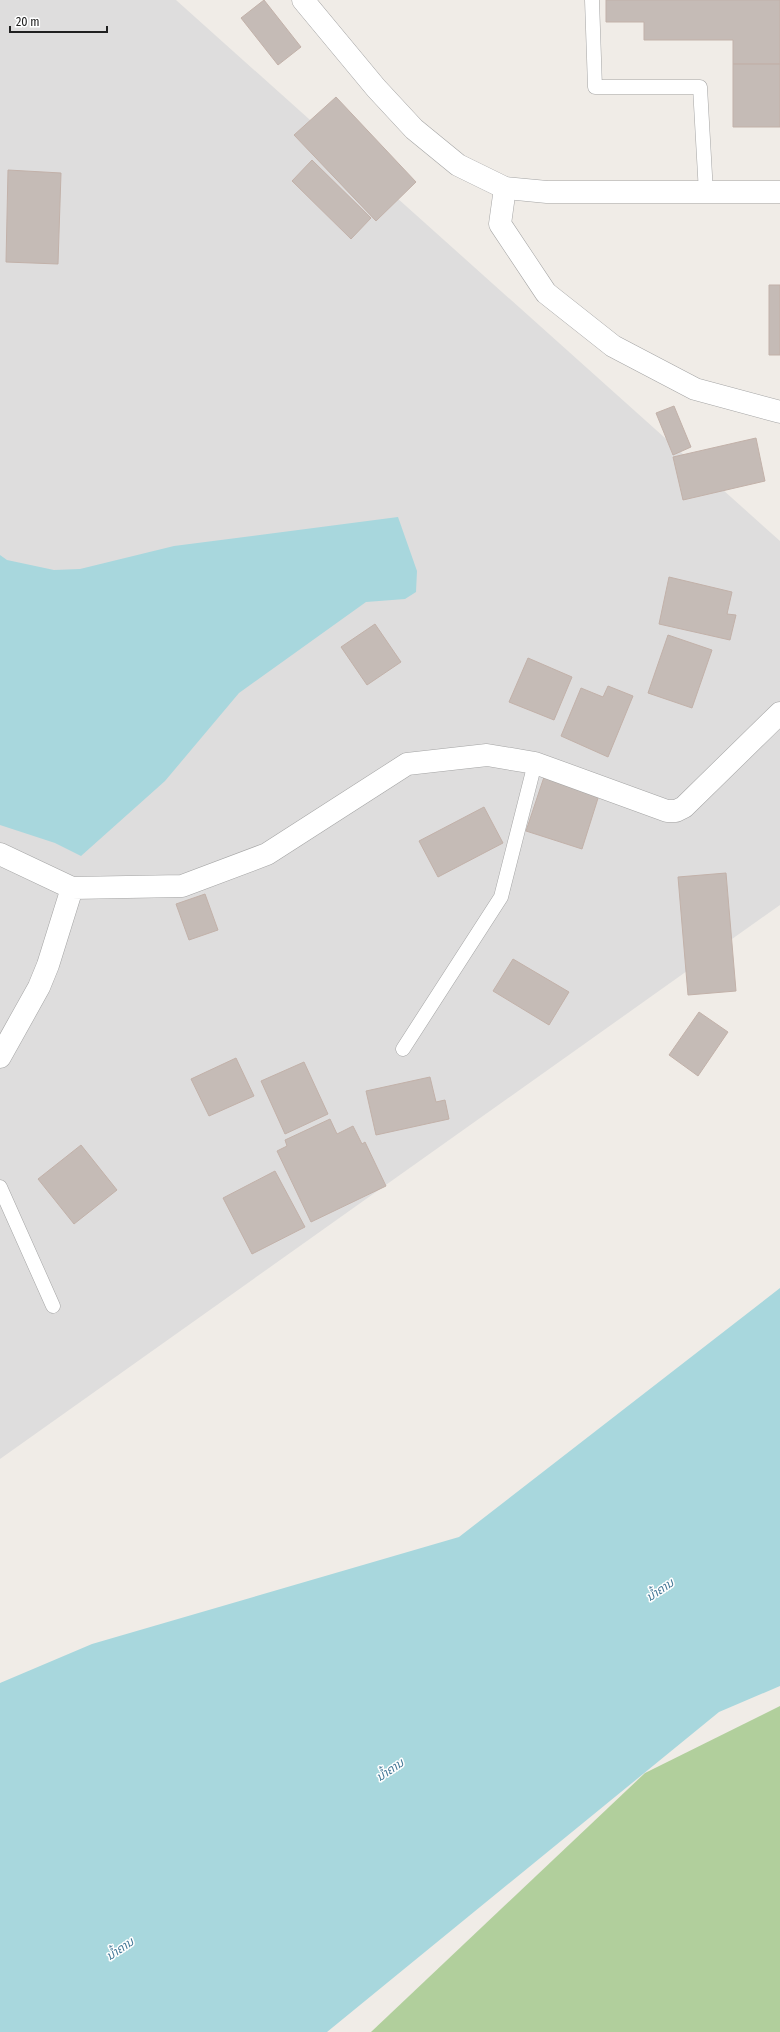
<svg xmlns="http://www.w3.org/2000/svg" width="780" height="2032" font-family="'Fira Sans Condensed','Noto Sans Lao',sans-serif">
<rect width="100%" height="100%" fill="#f0ece7"/>
<path fill="#dedddd" d="M0,0H176L780,541V905L0,1459Z"/>
<path fill="#b1cf9c" d="M780,1706V2032H371L645,1773Z"/>
<path fill="#a8d7dd" d="M398,517L417,571L416,592L405,599L366,602L239,693L165,781L81,856L55,843L0,825V555L7,560L54,570L80,569L174,546Z
M780,1288V1686L719,1712L327,2032H0V1683L92,1644L459,1537Z"/>
<path fill="#c5bbb6" stroke="#c2b1a9" d="M264,0L301,47L278,65L241,18Z
M606,0H780V64H733V40H644V22H606Z
M733,64H780V127H733Z
M336,97L416,182L376,221L294,135Z
M312,160L371,218L351,239L292,181Z
M8,170L61,173L58,264L6,262Z
M769,285H780V355H769Z
M674,406L691,447L673,455L656,413Z
M756,438L765,481L683,500L673,457Z
M669,577L732,592L727,614L736,615L730,640L659,624Z
M375,624L401,662L367,685L341,647Z
M668,635L712,650L692,708L648,693Z
M528,658L572,677L554,720L509,702Z
M608,686L633,696L608,757L561,736L581,688L603,697Z
M544,777L599,795L582,849L526,831Z
M484,807L503,843L438,877L419,841Z
M726,873L736,991L688,995L678,877Z
M205,894L218,930L189,940L176,904Z
M513,959L569,992L549,1025L493,991Z
M699,1012L728,1032L698,1076L669,1055Z
M236,1058L254,1096L209,1116L191,1079Z
M304,1062L328,1114L285,1134L261,1081Z
M430,1077L436,1102L445,1100L449,1119L376,1135L366,1091Z
M330,1119L337,1134L353,1126L362,1144L365,1142L386,1186L311,1222L277,1151L287,1146L285,1140Z
M81,1145L117,1190L74,1224L38,1179Z
M275,1171L305,1227L252,1254L223,1198Z"/>
<g fill="none" stroke-linecap="round" stroke-linejoin="round">
<defs>
<path id="service" d="M592,0L595,87H700L706,193
M403,1049L501,897L535,763
M0,1187L53,1306"/>
<path id="minor" d="M505,188L500,224L546,293L613,346L695,389L780,412
M0,854L72,888L182,886L267,854L407,764L487,755L535,763L667,811H676L684,807L780,713
M0,1057L39,987L48,965L72,888"/>
<path id="tertiary" d="M303,0L376,88L414,129L458,165L505,188L547,192H780"/>
</defs>
<use href="#service" stroke="#a4a4a4" stroke-width="15"/>
<use href="#minor" stroke="#a4a4a4" stroke-width="23"/>
<use href="#tertiary" stroke="#a4a4a4" stroke-width="23"/>
<use href="#service" stroke="#fff" stroke-width="14"/>
<use href="#minor" stroke="#fff" stroke-width="22"/>
<use href="#tertiary" stroke="#fff" stroke-width="22"/>
</g>
<g text-anchor="middle" stroke-width="3" stroke-linejoin="round" paint-order="stroke">
<g font-size="12" font-style="italic" fill="#447897" stroke="#fff">
<text transform="translate(660 1590) rotate(-34)" y="4">ນ້ຳຄານ</text>
<text transform="translate(390 1770) rotate(-34)" y="4">ນ້ຳຄານ</text>
<text transform="translate(120 1949) rotate(-34)" y="4">ນ້ຳຄານ</text>
</g>
</g>
<path d="M10 26v6h97v-6" fill="none" stroke="#202020" stroke-width="2"/>
<text x="16" y="26" font-size="12" fill="#202020" stroke="#ffffff" stroke-width="3" paint-order="stroke">20 m</text>
</svg>
